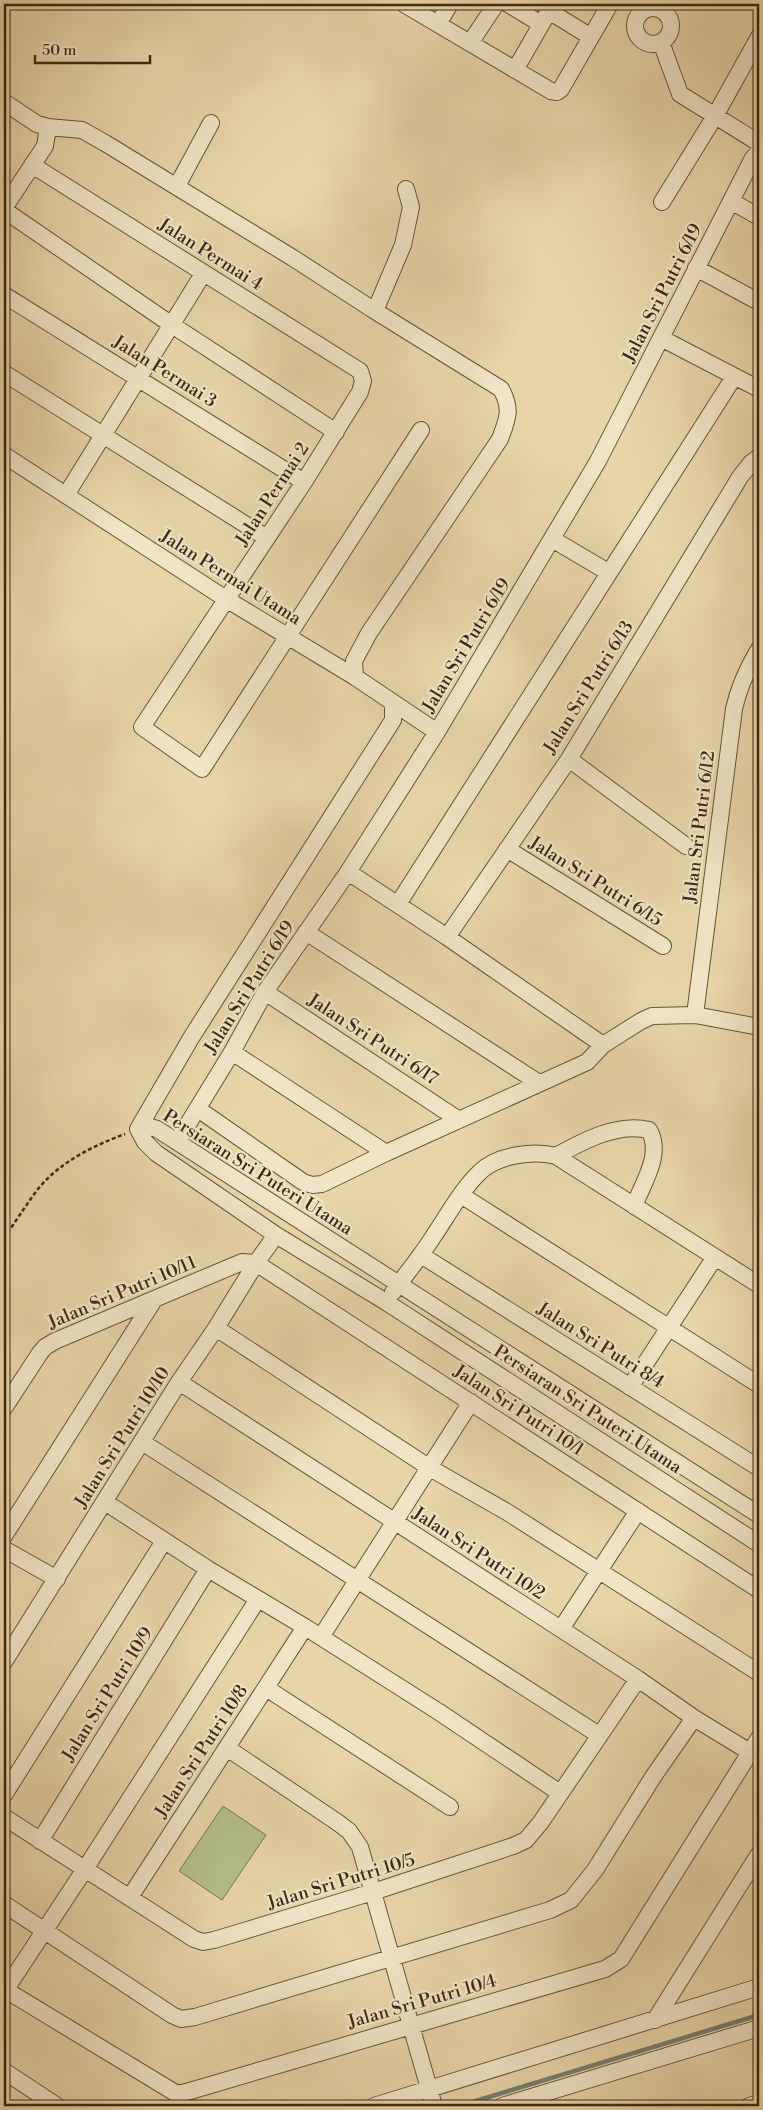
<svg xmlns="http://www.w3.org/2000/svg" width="763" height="2110" font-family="'Libre Bodoni',serif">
<rect width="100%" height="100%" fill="#e7d5a8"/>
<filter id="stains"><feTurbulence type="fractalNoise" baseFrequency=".004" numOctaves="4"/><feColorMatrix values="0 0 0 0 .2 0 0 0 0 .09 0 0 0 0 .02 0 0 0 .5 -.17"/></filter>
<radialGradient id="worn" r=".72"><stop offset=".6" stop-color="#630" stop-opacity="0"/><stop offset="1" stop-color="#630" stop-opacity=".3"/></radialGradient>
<path fill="#b3be89" stroke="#78744e" d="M223,1806L266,1835L222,1900L179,1871Z"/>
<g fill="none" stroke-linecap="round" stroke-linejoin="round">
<path stroke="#757e72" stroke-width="4.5" d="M459,2106L759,2015"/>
<defs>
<path id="minor" d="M404,4L551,91L557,92L561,89L610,4
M508,4L541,24
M635 26a18 18 0 1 1 36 0a18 18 0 1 1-36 0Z
M549,11L591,37
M438,24L450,4
M661,42L680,94L759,143
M470,43L496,4
M515,70L553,4
M4,102L37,124L48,127L82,130L105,143L293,258L375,311
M32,165L360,371L363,381L360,392L304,482L142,727L202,769L421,430
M177,186L211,123
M731,201L759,217
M662,202L715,116L759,37
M4,208L45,146L48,127
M4,210L172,325L336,432
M696,268L759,302
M4,295L304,482
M661,338L759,389
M4,373L267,538
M4,455L226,599L355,677L437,732
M66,495L203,274
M552,539L608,572
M355,677L354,661L369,633L500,439C508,418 512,409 501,389L375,311L403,245L411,207L406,189
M569,759L686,846
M507,849L663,946
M348,872L447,937L603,1045
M398,904L734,377
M306,932L539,1083
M447,937L569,759L740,477L751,463L759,457
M265,992L459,1120
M695,1015L734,709C739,686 747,669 759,649
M232,1052L386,1153
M198,1109L303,1182L312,1185L322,1184L386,1153L587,1062L603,1045L641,1021L652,1016L695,1015L759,1027
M138,1129L145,1142L156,1153L276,1235L386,1302L759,1544
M138,1129L150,1127L157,1129L759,1515
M138,1129L191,1038L393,720V704
M177,1142L232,1052L265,992L348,872L437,732L598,461L753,158L759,152
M556,1156C583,1141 618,1122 649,1130C663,1154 643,1183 634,1206
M461,1195L759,1385
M421,1255L759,1468
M393,1292C406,1274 421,1256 433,1237C448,1215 461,1190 480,1172C497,1155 534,1150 556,1156L759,1285
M216,1328L430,1468L507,1512L759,1673
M179,1382L638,1679L694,1718L758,1757
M630,1387L715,1257
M4,1408L40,1353L45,1347L55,1341L242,1262L256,1263L759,1590
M142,1442L599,1735
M105,1502L208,1569L305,1627L439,1712L560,1793
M4,1536L154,1300
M4,1549L57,1579
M561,1629L638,1511
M321,1637L471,1402
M4,1662L179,1382L216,1328L256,1263L276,1235
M266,1688L450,1807
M227,1748L337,1822L349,1831L360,1847L434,2106
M4,1795L164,1541
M4,1817L194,1939L203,1942L214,1940L373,1892L513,1846L526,1840L541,1822L638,1679
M40,1841L208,1569
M130,1897L305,1627
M4,1904L172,2015L181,2019L195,2017L550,1910L571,1900L595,1870L653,1777L694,1718
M4,1989L177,2094L190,2091L605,1969L621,1959L759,1738
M4,1992L85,1869L258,1599
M655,2020L759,1854
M4,2071L57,2106
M374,2106L759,1987
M502,2106L759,2028
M749,2106L759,2103"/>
</defs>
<use href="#minor" stroke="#685438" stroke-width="18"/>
<path stroke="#3e2913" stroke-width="2.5" stroke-dasharray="4 2.5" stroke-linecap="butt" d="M4,1238C14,1224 24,1208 35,1193C56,1164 92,1146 125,1134"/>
<use href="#minor" stroke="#efe4c6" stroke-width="16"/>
</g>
<g text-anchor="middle" stroke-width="4.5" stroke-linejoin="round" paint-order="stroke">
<g font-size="18" fill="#3e2913" stroke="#efe4c6">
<text transform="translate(211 254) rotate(32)" y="6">Jalan Permai 4</text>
<text transform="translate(662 293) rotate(-63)" y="6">Jalan Sri Putri 6/19</text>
<text transform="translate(165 371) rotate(32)" y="6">Jalan Permai 3</text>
<text transform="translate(272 494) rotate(-57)" y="6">Jalan Permai 2</text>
<text transform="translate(231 577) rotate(32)" y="6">Jalan Permai Utama</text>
<text transform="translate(466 645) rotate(-59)" y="6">Jalan Sri Putri 6/19</text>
<text transform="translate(588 687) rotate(-58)" y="6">Jalan Sri Putri 6/13</text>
<text transform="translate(699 827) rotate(-83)" y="6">Jalan Sri Putri 6/12</text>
<text transform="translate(596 881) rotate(32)" y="6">Jalan Sri Putri 6/15</text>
<text transform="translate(249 987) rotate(-58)" y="6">Jalan Sri Putri 6/19</text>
<text transform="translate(373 1039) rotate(33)" y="6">Jalan Sri Putri 6/17</text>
<text transform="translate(258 1172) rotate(32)" y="6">Persiaran Sri Puteri Utama</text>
<text transform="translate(122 1292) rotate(-23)" y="6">Jalan Sri Putri 10/11</text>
<text transform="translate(601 1345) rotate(32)" y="6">Jalan Sri Putri 8/4</text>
<text transform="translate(588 1409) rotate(33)" y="6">Persiaran Sri Puteri Utama</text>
<text transform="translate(519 1410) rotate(33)" y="6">Jalan Sri Putri 10/1</text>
<text transform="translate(122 1437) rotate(-58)" y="6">Jalan Sri Putri 10/10</text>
<text transform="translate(479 1553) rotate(33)" y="6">Jalan Sri Putri 10/2</text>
<text transform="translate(107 1694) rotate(-58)" y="6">Jalan Sri Putri 10/9</text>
<text transform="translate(201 1751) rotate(-57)" y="6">Jalan Sri Putri 10/8</text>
<text transform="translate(341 1881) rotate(-17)" y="6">Jalan Sri Putri 10/5</text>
<text transform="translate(422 2001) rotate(-16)" y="6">Jalan Sri Putri 10/4</text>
</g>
</g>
<rect width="763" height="2110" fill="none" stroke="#e7d5a8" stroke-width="20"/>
<rect x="5" y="5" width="753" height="2100" fill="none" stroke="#3e2913" stroke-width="2.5"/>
<rect x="10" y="10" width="743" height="2090" fill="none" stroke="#3e2913"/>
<path d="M35 55v8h115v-8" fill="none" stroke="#3e2913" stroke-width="2.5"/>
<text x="42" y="55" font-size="15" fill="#3e2913" stroke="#efe4c6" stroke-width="4" paint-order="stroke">50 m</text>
<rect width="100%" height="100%" filter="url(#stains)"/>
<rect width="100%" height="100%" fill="url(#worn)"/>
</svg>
